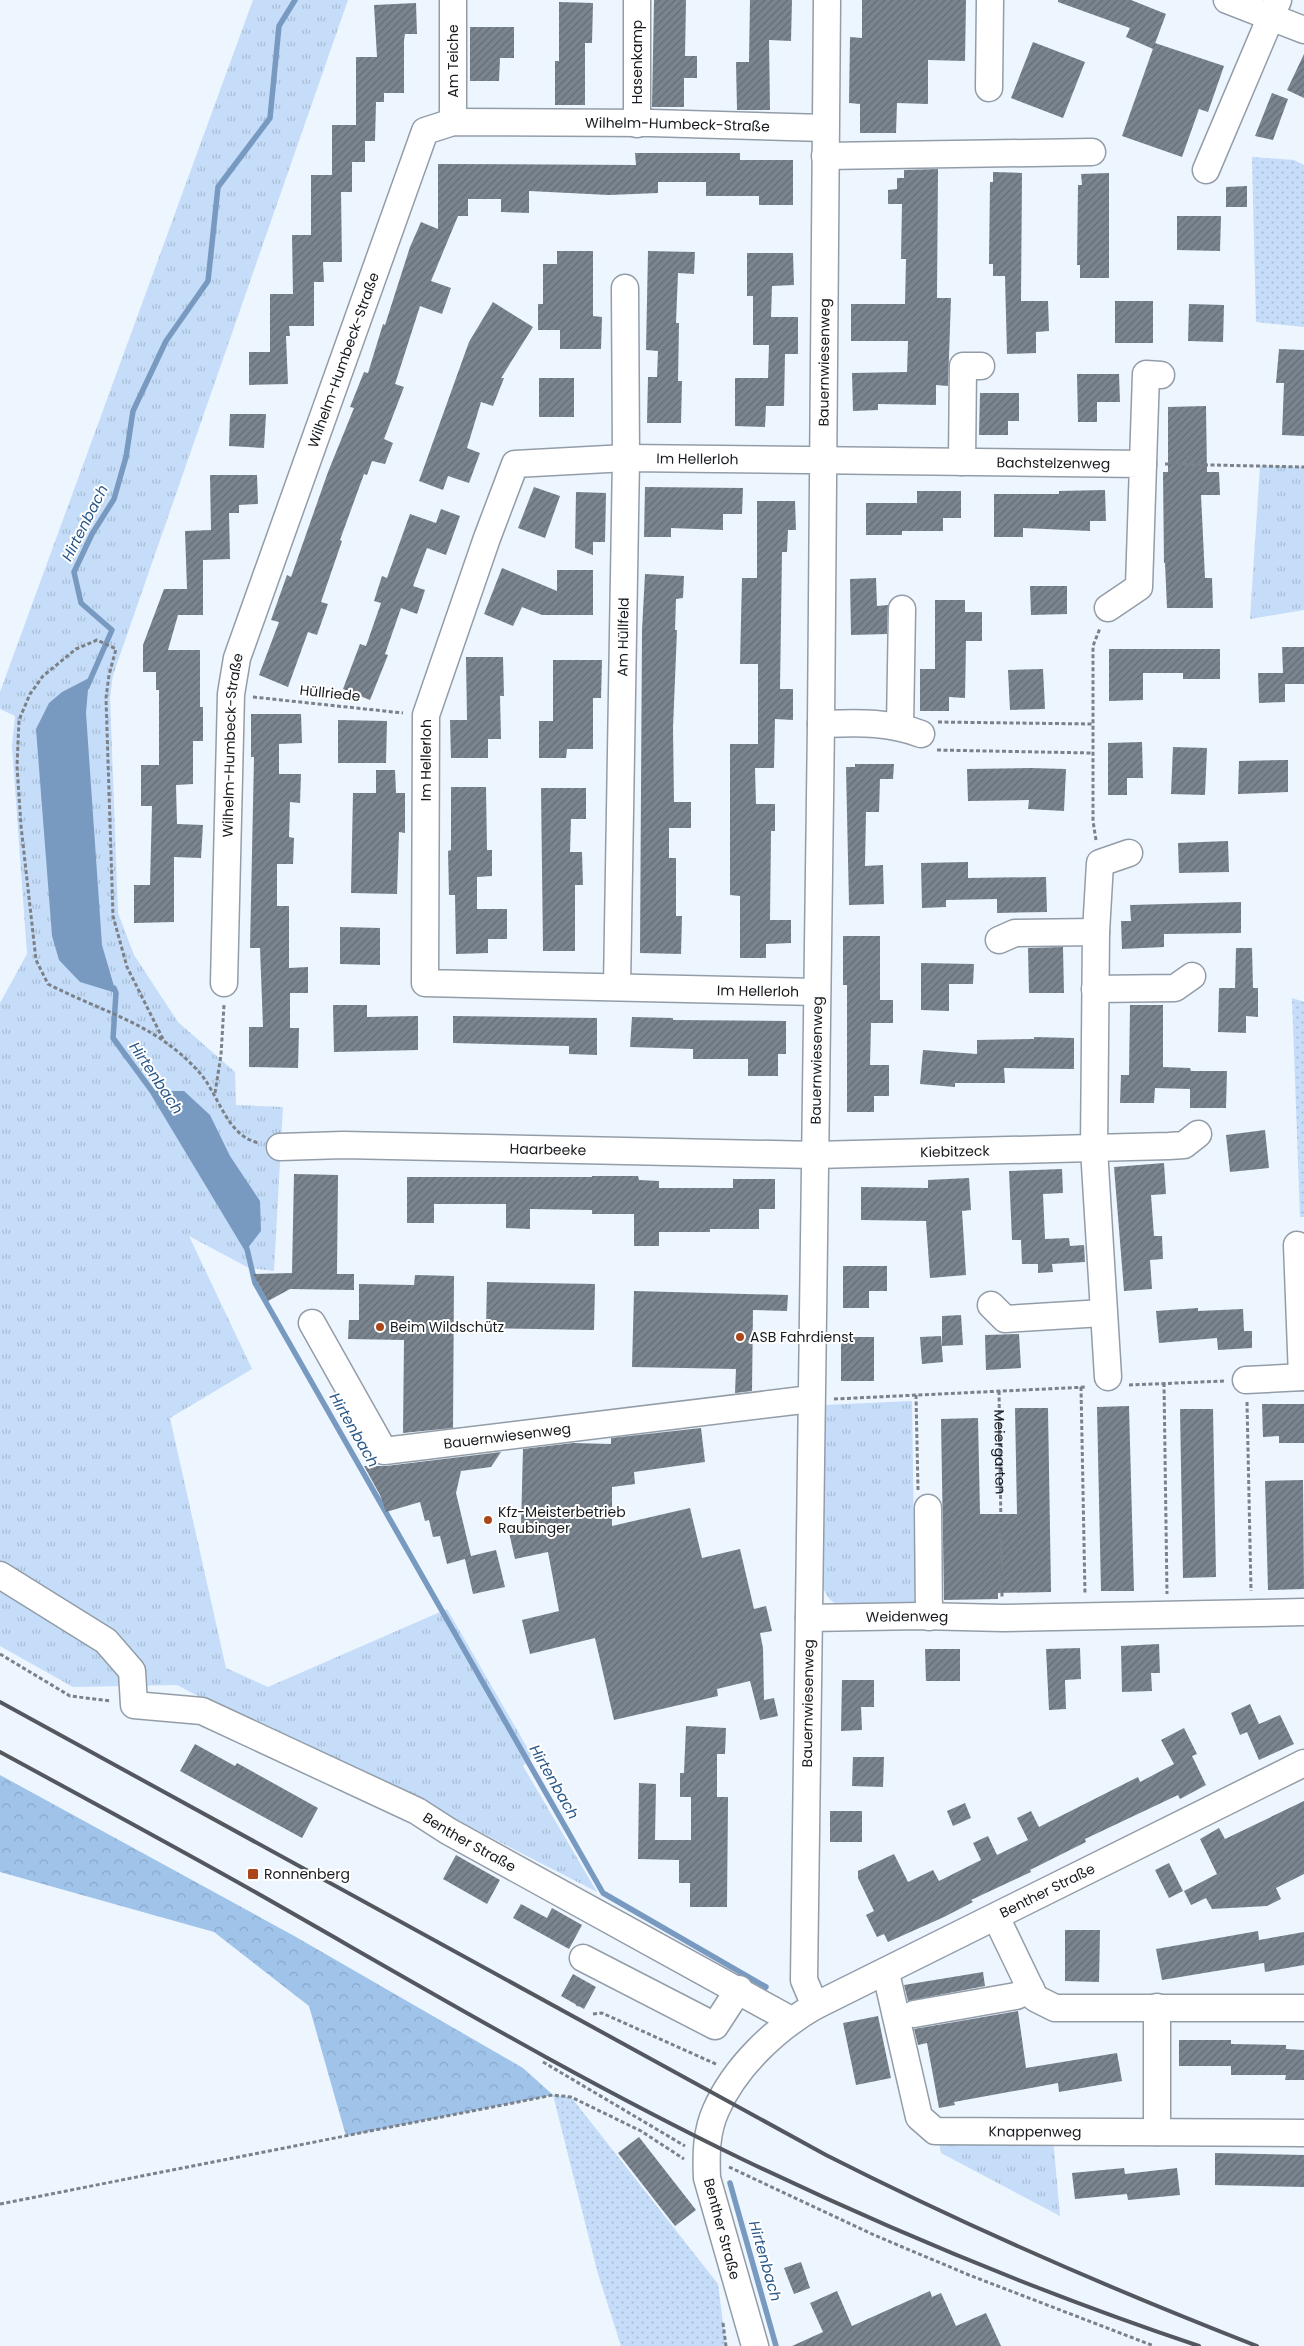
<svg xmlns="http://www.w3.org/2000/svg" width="1304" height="2346" font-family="Poppins,sans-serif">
<defs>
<pattern id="grass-tufts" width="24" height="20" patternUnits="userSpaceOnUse" patternTransform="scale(1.25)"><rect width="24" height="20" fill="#c5ddf9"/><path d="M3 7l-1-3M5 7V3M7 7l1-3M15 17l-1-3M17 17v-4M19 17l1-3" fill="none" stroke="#a8bdd5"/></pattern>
<pattern id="forest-crowns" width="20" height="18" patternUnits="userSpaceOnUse" patternTransform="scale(1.25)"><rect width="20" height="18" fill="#a0c3ea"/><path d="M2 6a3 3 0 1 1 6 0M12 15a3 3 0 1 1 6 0" fill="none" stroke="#89a7c8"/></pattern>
<pattern id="garden-dots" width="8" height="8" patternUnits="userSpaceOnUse" patternTransform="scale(1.25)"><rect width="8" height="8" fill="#c5ddf9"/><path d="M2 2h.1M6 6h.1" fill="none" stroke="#a8bdd5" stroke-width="1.8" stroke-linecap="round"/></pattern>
<pattern id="building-hatch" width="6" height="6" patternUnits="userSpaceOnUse" patternTransform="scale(1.25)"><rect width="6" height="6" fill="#7b858f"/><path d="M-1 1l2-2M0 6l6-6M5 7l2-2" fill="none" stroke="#646c74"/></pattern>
</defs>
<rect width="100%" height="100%" fill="#edf5ff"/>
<path fill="url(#grass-tufts)" d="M253,0H348L113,675L110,697L118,913L134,955L178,1022L235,1072L236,1105L283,1107L274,1271L249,1268L189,1236L252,1369L170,1418L226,1668L268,1687L447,1609L532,1756L523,1766L597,1892L412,1797L221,1708L177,1685L73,1687L0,1646V1003L27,954L12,746L15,716L0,709V692Z
M1260,466L1304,467V610L1250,619Z
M912,1401L915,1606L843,1607C830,1602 826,1597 822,1584L824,1405Z
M938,2137L1053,2138L1060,2216L941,2153Z"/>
<path fill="url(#forest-crowns)" d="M0,1775L296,1937L523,2068L553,2095L346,2136L309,2006L214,1932L0,1872Z"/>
<path fill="url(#garden-dots)" d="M1252,157L1294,160L1304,165V327L1256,322Z
M1292,998L1304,1002V1217H1300Z
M553,2095L571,2097L718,2284L726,2346H621L598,2274Z"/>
<path fill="#799ac0" d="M89,678L86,713L102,945L116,993L80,982L59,960L52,936L36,729L49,703L62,692Z
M152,1091H184L210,1115L230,1156L260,1201L261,1231L247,1249Z"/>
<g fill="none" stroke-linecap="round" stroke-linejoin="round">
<path stroke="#799ac0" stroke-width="5.5" d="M87,687L112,630L81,603L74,572L92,534L114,499L126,457L133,411L166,341L208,281L218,187L270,118L279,26L295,0
M114,988L116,993L113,1038L152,1091L247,1249L255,1283L603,1893L766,1987
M730,2183L776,2346"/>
</g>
<path fill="url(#building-hatch)" d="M654,0H686L685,56H697V78H684V107H652Z
M750,0H792L791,41L769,40L770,110H737L736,62H749Z
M862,0H966L965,61L928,60V104L897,103L896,133H860V104L849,103L850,37L862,38Z
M1058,0H1131L1166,14L1153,49L1126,37L1130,28L1058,2Z
M559,2L593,3L592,43H585V105H555V61H559Z
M416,3L417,34H405L404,40V93H384V102H376L375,141H365V162H352V192H341L342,262H323L324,282H314V326H289L290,336H286L288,384L249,385V352H270V294H293L292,235H311V175H332V125H356V57H377L374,5Z
M470,27H514V58H500L499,81H470Z
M1033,42L1085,62L1063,118L1011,98Z
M1155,43L1224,66L1208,112L1199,109L1182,157L1122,136Z
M1304,54V98L1287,90Z
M1272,93L1288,99L1273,140L1255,136Z
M635,153H740V160H793V205H759V196H706V182H658V193L609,195L529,191V213L501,212V199H468V216H458L431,281L451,288L442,314L420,306L395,384L404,387L384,439L393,443L385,464L372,461L367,475L364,474L340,540L342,541L321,602L328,604L317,635L308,632L288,687L259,675L279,622L271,620L287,575L291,577L328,472L354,408L350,407L364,372L368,373L383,324L385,325L410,247L421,222L438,229V164L636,165Z
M938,169L937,298H951L948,386L936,385V405L878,404V410L853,411L852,373L907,372L908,341H851V304H905L906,259H901L902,204H888V190L897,189V178H904V170Z
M993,172L1022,173L1021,301H1048L1049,331L1036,332V353L1007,354L1005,276H993V264H989L990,182H993Z
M1109,173V278H1080V265H1077L1078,185H1082L1081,174Z
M1247,186V207H1226V187Z
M1177,216H1221L1220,251L1177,250Z
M557,251H593V316L602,317L601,349H560V330H538V304H543V264H557Z
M648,251L695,252L694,274L678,273L676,323H679L678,381H682L681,423H647L648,377H657L658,351L646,350Z
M747,253H793L794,285L772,286L771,317H798V354H785L784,406H766L765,427L735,426V378H768L769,345H753V296H747Z
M1115,301H1153V343H1115Z
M493,302L533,327L501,378H504L493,406L481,402L467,448L480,453L469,483L448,476L443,490L419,481L469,342Z
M1189,304L1224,305L1223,342L1188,341Z
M1279,349L1304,350V436L1282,435L1284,383H1276Z
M1077,374H1119L1120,402H1097V422H1078Z
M539,378H574V417H539Z
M980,393H1019V421H1008V435H979Z
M1206,406L1207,472H1219L1220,495H1201L1205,578H1212L1213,608H1167L1165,563H1164L1163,472H1168V407Z
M230,414H266L264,448L229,446Z
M210,475H257L258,504L239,505V513H229L230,559L203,560V615H178L168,650H200V707H203V741H193V784L176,785L177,824L203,825L201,858L174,857V922L134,923V885H150L152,806H141V765H159V690H156V672H143V645L164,589H187L185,531L211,530Z
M534,487L560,496L545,538L518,528Z
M645,487L743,488L742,514H723V530L671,528V537H644Z
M1105,490L1106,521H1090V531L1023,528V537H994V494H1059V491Z
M917,491H961V518H943V531H902V535H866V503H917Z
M576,492L606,493L605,542H593V555L575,548Z
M757,501H795L796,530H788L787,552H782L780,689H793V720L775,719L774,768H755L756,804H775V831H771L770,920H791V943L766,944V958H740V896L730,895V744H758V664H740L742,578H757Z
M441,509L460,516L446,555L427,548L413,586L425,590L417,614L401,608L385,654L388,655L370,700L343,689L360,644L366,646L381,603L374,601L382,576L387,578L410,514L436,523Z
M502,568L557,591V570H593V615H542L522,607L513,626L484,614Z
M645,574L684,576L683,598L676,599L675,630H677L673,728L674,802H691V828H669V858H676V916H682L681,954L640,953L642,630Z
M876,578L877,606L888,605L887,634L851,635L850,579Z
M1030,586H1067V614L1031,615Z
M935,600H965V612H982V641H966L965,698L949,697V711H920V669H935Z
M1282,647H1304V684H1285V702L1259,703L1258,673H1283Z
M1109,649H1220V679H1183V673H1143V700L1109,701Z
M466,657H503L504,696H500L501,739H488V758H451L450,720H467Z
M553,660H602L601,698H593V749H567L566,758H539V721H553Z
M1043,669L1045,709L1010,710L1008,670Z
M251,714H301L302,743L279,744V774H301L300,803L290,802L289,837L294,838L293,864H277V906H289V968L308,967V993H290V1028H299L298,1068L249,1067V1027H263L260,948H250L254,757H251Z
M338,720L387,721L386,763H338Z
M1142,742L1143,778H1127V795H1108V743Z
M1173,747L1207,748L1205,795L1171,794Z
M1288,760V792L1238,794L1239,761Z
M855,764H894L893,779H880L879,812H866L865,866L883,865L884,904L849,905L846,767H855Z
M1030,768L1066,769L1064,811L1028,809L1029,800L968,801L967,769Z
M376,770H395L396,793H405V833L399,832L397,894L351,893L353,793H376Z
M451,787H486L487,850H492V876L477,877V909H507V939H488V953L456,954L455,895H449L448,851L451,850Z
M541,788H586V819H571L570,852H582L583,885H575V951H543Z
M1228,841L1229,872L1179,873L1178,843Z
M968,862V878L1046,877L1047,912L997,913V899L946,900V907L922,908L921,863Z
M1241,902V933L1164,934V947L1122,949L1121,921H1131L1130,905Z
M340,927L380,928V965L340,964Z
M843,936H880V1000H893V1023H871L870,1065H889V1096H874V1112H847V985H843Z
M1063,947L1064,993H1029L1028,948Z
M1236,948H1252L1253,988H1258V1017L1246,1016V1033L1218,1032L1219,988H1235Z
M921,963L974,964L973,984H949V1011L921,1010Z
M333,1005H367V1017L418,1016V1050L334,1052Z
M1130,1005H1163V1067L1190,1068L1191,1071H1227L1226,1108H1190V1089L1155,1088L1154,1103H1120L1121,1075H1129Z
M453,1016L597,1018V1055L569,1054V1046L453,1043Z
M632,1017L673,1018V1020L786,1021V1054H778V1076H748V1059H693V1049L630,1047Z
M1034,1037L1074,1038V1069L1004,1068L1005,1083H955V1087L920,1084L923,1050L977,1054V1040L1034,1039Z
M1265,1130L1269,1168L1230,1172L1226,1135Z
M1164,1163L1166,1194L1151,1195L1154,1236H1162L1163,1259L1150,1260L1152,1289L1124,1291L1114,1167Z
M1062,1169L1063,1193L1043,1194L1045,1239L1069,1238L1070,1246L1084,1245L1085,1262L1052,1264L1053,1272L1038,1273V1264H1022L1021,1240H1012L1009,1171Z
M294,1174L338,1175L337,1274H354V1290L290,1289L268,1301L253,1274L292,1273Z
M592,1176H638L639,1180L659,1181V1188H733V1179H775V1209H759V1229H710V1232H659V1246H634V1214H592V1210L530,1209V1229L506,1228V1204H434V1223H407V1177H592Z
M969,1178L971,1210L962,1211L966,1275L930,1278L926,1221L861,1220V1187L928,1188V1180Z
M843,1266H887V1291H869V1308H843Z
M415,1275L454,1276L453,1428L403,1433L404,1340L348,1339L349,1320H359V1284L414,1285Z
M487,1282L595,1284L594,1330L486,1328Z
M634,1291L788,1295L787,1311L753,1310L752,1391L735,1393L736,1369L632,1367Z
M1198,1308V1311L1243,1309L1244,1331H1252V1348L1218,1350L1217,1338L1159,1343L1156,1311Z
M961,1315L963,1345L942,1346V1316Z
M1019,1334L1021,1368L986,1370L985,1335Z
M941,1336L943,1362L922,1364L920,1337Z
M841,1337H874V1381H841Z
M1262,1404H1304V1443H1279V1436L1263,1437Z
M1129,1406L1134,1591H1101L1097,1407Z
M1015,1408H1048L1051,1592L998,1593V1599L944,1600L941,1419L978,1418L980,1514H1017Z
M1180,1409H1213L1216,1577L1183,1578Z
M701,1428L705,1462L634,1472L635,1484L612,1487V1526L690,1508L702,1558L740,1549L754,1609L766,1606L772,1631L760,1633L763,1648L764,1700L774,1698L778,1716L760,1720L750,1681L717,1689L718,1696L614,1720L595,1638L530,1654L522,1620L559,1611L548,1552L515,1559L508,1528L521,1525L523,1449L573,1443L611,1444V1438Z
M501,1452L491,1467L461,1471L456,1493L471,1556L496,1550L505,1587L473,1594L465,1559L447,1564L440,1536L433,1537L429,1520L425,1521L420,1502L386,1512L380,1495L364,1466H386Z
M1303,1480L1304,1589L1268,1590L1265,1481Z
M1159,1644L1160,1673H1151L1152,1691L1122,1692L1121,1646Z
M1080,1648L1081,1679L1065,1680L1066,1709L1049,1710L1046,1649Z
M925,1649H960V1681H926Z
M842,1680H874V1707H861L862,1730L841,1731Z
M1250,1704L1259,1724L1280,1715L1294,1744L1259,1760L1247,1732L1240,1735L1231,1713Z
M686,1726L726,1728L725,1754H717V1797H728L727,1907H690V1883H679V1860L638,1859L639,1783L656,1784L655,1840H691V1797H680V1773H684Z
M1184,1728L1197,1754L1192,1756L1206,1785L1180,1799L1178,1795L1085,1839L1086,1842L1030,1870L1031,1872L971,1900L973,1902L944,1917L888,1942L884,1934L877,1937L866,1915L874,1911L858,1878V1871L894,1854L908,1882L933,1870L939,1881L981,1860L973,1843L988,1836L997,1855L1028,1840L1017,1818L1031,1811L1039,1827L1138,1777L1140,1782L1174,1764L1161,1740Z
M195,1744L235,1766L237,1763L318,1808L302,1838L180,1771Z
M853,1757H884L883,1787L852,1786Z
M1304,1801V1874L1276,1888L1281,1899L1267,1906L1212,1909L1206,1898L1191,1905L1184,1891L1217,1874L1200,1839L1219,1828L1225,1839Z
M965,1803L971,1818L953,1826L947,1811Z
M830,1811H862V1842H830Z
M456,1855L500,1880L487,1904L443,1879Z
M1169,1863L1183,1891L1169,1898L1155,1870Z
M521,1904L547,1918L552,1908L582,1925L569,1949L513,1918Z
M1065,1930H1100L1099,1982L1065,1981Z
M1258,1931L1259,1940L1304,1932V1965L1265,1972L1264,1963L1162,1980L1156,1949Z
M983,1972L985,1986L908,2001L904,1985Z
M573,1974L596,1987L584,2009L561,1996Z
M1018,2011L1026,2068L1117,2053L1122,2081L1059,2092L1058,2083L954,2102L955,2105L939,2108L927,2043L918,2045L914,2029Z
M878,2016L891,2078L856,2085L843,2023Z
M1179,2040H1231V2044L1286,2045V2049L1304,2050V2080H1285L1286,2075H1231V2066H1179Z
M639,2137L696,2210L675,2226L618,2153Z
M1215,2153L1304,2155V2187L1215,2185Z
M1124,2168L1125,2174L1177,2168L1180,2195L1128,2200L1127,2194L1075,2199L1072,2173Z
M801,2262L810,2288L794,2294L784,2268Z
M837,2291L852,2326L930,2291L932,2297L941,2293L956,2326L986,2313L1001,2346H792L823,2332L810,2303Z"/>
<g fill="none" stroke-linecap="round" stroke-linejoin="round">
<defs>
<g id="minor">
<path d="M453,0V122"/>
<path d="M1227,0L1304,30"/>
<path d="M989,88L990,0"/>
<path d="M637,124V0"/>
<path d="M825,156L1092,152"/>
<path d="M1206,170L1278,0"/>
<path d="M962,462L963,366H981"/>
<path d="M1143,464L1146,374L1161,375"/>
<path d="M821,724C857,723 887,721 921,734"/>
<path d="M900,726L902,609"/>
<path d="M999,940L1015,933L1096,932"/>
<path id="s2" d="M224,983L231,694L237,658L425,131L453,122L651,123L825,128"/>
<path id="s3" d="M617,987L626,458L625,288"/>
<path d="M1095,989L1175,988L1192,976"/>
<path id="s4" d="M816,992L425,983L426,715L487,538L515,464L626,458L1143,464L1139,587L1108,608"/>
<path id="s5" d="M280,1147L343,1145L815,1155L1169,1146L1184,1145L1198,1134"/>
<path d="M1297,1245L1302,1377"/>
<path d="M991,1305L1005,1319L1103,1313"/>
<path id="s6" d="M312,1323L384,1451L811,1399"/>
<path d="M1108,1377L1094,1149L1096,932L1100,863L1129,853"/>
<path d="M1246,1380L1304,1377"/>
<path d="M928,1508L929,1617"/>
<path id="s7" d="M0,1575L106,1641L132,1671L134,1705L202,1711L417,1811L448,1831L791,2020"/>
<path id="s8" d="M809,1618L920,1616L1003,1618L1304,1612"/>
<path d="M996,1917L1035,1998L1055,2008H1304"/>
<path d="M583,1958L715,2026L739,1989"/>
<path id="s9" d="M886,1973L919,2117L935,2131L1304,2133"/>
<path id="s10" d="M815,2006L804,1980L821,724L827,0"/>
<path d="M914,2014L1016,1996L1031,1989"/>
<path d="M1157,2132V2007"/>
<path id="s11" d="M755,2346L707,2178C706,2155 706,2132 716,2110C735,2067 775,2029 815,2006L1304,1763"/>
</g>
</defs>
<use href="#minor" stroke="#939da8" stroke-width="29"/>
<g stroke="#7c8188" stroke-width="3" stroke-dasharray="4 2.5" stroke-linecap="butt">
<path d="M1165,464L1304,467"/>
<path d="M253,697L403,713"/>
<path d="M938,722L1092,724"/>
<path d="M937,750L1092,753"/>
<path d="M1096,840L1093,821V646L1100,628"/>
<path d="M163,1039L127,967L113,916L106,698L109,675L116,649L97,640L76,649L43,676L30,694L19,720L17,766L21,826L36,960L48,984C104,1013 155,1023 199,1072C219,1094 226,1136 259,1143"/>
<path d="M215,1093L221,1055L224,1005"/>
<path d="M1164,1383L1167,1594"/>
<path d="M1129,1385L1225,1381"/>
<path d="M1081,1387L1085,1595"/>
<path id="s1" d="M999,1391L1002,1597"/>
<path d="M916,1395L918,1490"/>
<path d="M834,1399L1087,1387"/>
<path d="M1247,1402L1251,1591"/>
<path d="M0,1654L70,1696L111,1701"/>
<path d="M577,2006L588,1984"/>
<path d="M593,2014L602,2013L718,2065"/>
<path d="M543,2062L685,2146"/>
<path d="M729,2167L874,2235L969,2275L1154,2346"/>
<path d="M0,2204L553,2095L571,2097L641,2131L684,2159"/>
<path d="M723,2323L726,2346"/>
</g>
<use href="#minor" stroke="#fff" stroke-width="26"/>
<path stroke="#54585e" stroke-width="4" d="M0,1702L826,2155C966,2226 1111,2289 1257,2346
M0,1752C83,1797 166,1842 248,1888C412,1981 574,2078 744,2160C892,2231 1044,2294 1199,2346"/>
</g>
<g fill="#ab4619" stroke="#fff" stroke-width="2">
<circle cx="380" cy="1327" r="5"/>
<circle cx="740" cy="1337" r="5"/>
<circle cx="488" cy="1520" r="5"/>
<rect x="247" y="1868" width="12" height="12" rx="2.5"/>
</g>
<g text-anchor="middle" stroke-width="4" stroke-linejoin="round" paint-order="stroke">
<g font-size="14" fill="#171a1e" stroke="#fff">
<text transform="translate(453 61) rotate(-90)" y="5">Am Teiche</text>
<text transform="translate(637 62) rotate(-90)" y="5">Hasenkamp</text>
<text dy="5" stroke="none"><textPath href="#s2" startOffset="1139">Wilhelm-Humbeck-Straße</textPath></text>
<text dy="5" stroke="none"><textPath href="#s2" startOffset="642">Wilhelm-Humbeck-Straße</textPath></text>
<text dy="5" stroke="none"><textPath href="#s10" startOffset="1646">Bauernwiesenweg</textPath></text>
<text dy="5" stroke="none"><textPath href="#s4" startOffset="1108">Im Hellerloh</textPath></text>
<text dy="5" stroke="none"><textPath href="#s4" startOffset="1464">Bachstelzenweg</textPath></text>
<text dy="5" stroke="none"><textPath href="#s3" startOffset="350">Am Hüllfeld</textPath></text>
<text transform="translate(330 693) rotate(6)" y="5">Hüllriede</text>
<text dy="5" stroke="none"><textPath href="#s2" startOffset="238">Wilhelm-Humbeck-Straße</textPath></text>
<text dy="5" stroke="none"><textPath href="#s4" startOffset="614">Im Hellerloh</textPath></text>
<text transform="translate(758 991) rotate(1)" y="5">Im Hellerloh</text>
<text dy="5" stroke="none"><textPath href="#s10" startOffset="948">Bauernwiesenweg</textPath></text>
<text dy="5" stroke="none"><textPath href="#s5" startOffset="268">Haarbeeke</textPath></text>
<text dy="5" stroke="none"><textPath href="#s5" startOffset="675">Kiebitzeck</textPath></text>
<text dy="5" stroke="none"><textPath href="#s6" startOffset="271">Bauernwiesenweg</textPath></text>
<text dy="5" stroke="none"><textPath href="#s1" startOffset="61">Meiergarten</textPath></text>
<text dy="5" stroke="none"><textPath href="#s8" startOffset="98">Weidenweg</textPath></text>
<text dy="5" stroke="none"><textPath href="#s10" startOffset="305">Bauernwiesenweg</textPath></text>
<text dy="5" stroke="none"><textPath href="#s7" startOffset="565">Benther Straße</textPath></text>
<text dy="5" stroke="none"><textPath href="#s11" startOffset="649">Benther Straße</textPath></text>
<text dy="5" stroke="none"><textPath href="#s9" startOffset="269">Knappenweg</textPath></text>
<text transform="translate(722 2229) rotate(75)" y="5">Benther Straße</text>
</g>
<g font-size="14" fill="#171a1e" stroke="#fff" text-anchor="start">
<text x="390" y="1332">Beim Wildschütz</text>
<text x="750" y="1342">ASB Fahrdienst</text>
<text x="498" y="1517">Kfz-Meisterbetrieb<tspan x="498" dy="16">Raubinger</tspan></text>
<text x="264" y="1879">Ronnenberg</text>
</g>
<g font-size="15" font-style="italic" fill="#29588a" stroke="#fff">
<text transform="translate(85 523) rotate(-63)" y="5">Hirtenbach</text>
<text transform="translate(156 1078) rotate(56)" y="5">Hirtenbach</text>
<text transform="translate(354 1430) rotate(60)" y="5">Hirtenbach</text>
<text transform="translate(554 1782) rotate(60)" y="5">Hirtenbach</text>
<text transform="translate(765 2261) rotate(74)" y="5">Hirtenbach</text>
</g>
</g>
</svg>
